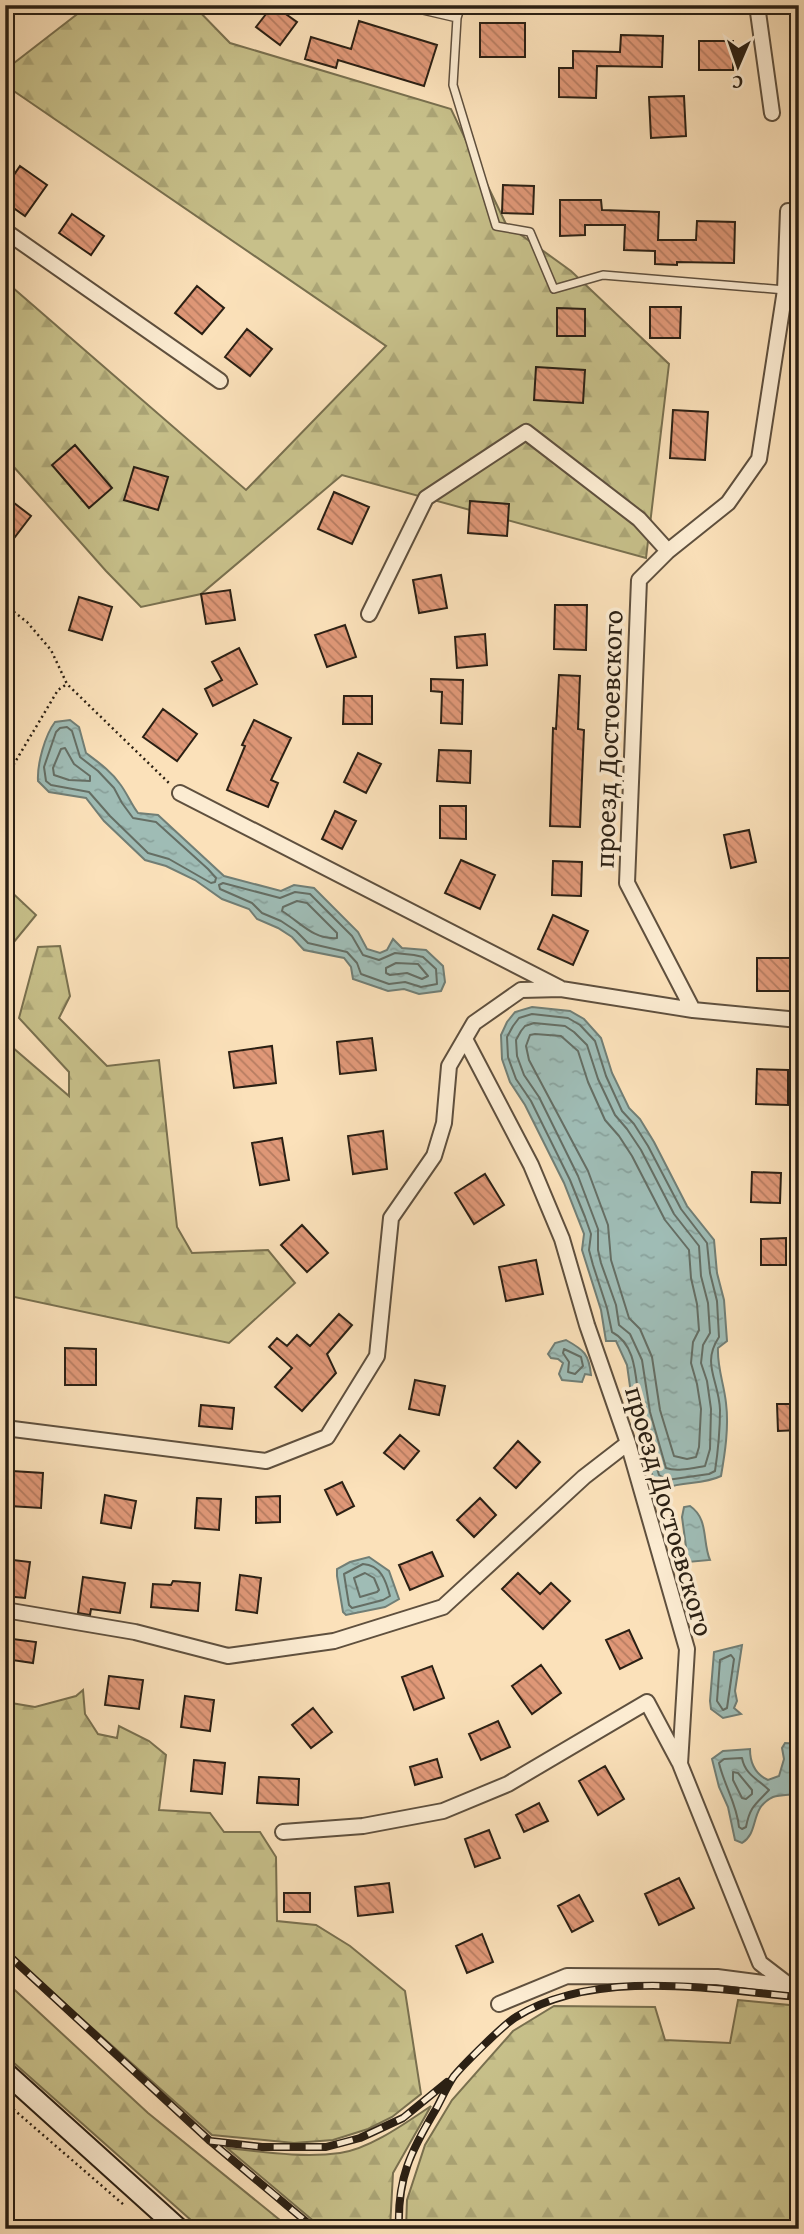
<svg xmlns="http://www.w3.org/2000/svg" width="804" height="2234" font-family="'Gentium Book Plus',serif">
<defs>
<pattern id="forest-firs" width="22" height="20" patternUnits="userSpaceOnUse" patternTransform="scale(1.75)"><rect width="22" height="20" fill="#c7c08a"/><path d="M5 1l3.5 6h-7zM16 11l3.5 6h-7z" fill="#aba576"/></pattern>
<pattern id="water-ripples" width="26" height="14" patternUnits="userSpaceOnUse" patternTransform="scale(1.75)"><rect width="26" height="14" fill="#9fbcb5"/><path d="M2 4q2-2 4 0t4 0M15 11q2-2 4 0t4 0" fill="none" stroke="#89a19b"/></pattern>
<pattern id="building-back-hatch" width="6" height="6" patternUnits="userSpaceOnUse" patternTransform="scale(1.75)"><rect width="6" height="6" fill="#e09878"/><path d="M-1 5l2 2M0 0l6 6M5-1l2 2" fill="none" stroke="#b67c61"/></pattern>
</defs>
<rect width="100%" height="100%" fill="#fbe1ba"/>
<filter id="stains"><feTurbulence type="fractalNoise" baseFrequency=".00286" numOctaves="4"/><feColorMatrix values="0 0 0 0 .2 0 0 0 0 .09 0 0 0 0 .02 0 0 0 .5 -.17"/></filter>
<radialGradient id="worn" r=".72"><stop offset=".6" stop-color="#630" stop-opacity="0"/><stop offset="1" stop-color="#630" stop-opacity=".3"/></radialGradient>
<path fill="url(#forest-firs)" stroke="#79704f" stroke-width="2" d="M89,5H193L230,43L451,109L506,224L571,271L669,364L646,558L342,475L201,594L141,607L106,571L5,457V281L246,490L386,346L5,85V70Z
M5,886L36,915L5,953Z
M60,946L70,996L59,1018L107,1066L159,1060L177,1227L192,1253L268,1250L295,1283L229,1343L5,1295V1041L69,1096V1072L19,1018L38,947Z
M83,1690L85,1714L98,1734L117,1738L119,1726L149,1741L166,1755L159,1810L210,1813L224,1832H260L276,1857L277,1921L316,1925L350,1946L405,1991L421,2094L392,2117L368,2129L333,2140L294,2143L212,2135L5,1950V1702L35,1707L76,1696Z
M5,1981L148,2113L291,2229H201L5,2055Z
M738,2000L799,2006V2229H406L407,2200L425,2145L452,2100L513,2031L554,2006L655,2007L665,2040L730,2043Z
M431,2106L393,2173L390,2229H323L227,2148C264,2152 303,2158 340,2153C370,2149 407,2122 431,2106Z"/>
<path fill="url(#water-ripples)" stroke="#717e75" stroke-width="2" d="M70,720L79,727L86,753C98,762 111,771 120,784C127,793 131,804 138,813L158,815L224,876L281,891L294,885L314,888L358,932L367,949L380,953L387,950L393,939L402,948L426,950L443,966L445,982L441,991L419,994L404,989L388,991L353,979L351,967L344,958L304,950L292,937L278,928L257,919L249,909L222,899L195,880L166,866L145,860L104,821L86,798L49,792L38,781C37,764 45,735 55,722Z
M532,1007L570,1011L584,1019L601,1038L612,1073L629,1108L640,1119L654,1142L687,1206L714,1240L717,1273L724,1300L727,1341L718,1348C717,1367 724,1384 726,1403C729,1427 725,1453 721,1476C703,1485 684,1481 666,1488L654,1480L642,1445L634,1415L627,1365L616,1341H606L601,1310L582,1250L584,1234L564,1183L525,1105L510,1082L502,1059L501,1035L507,1022L515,1012Z
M566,1340C584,1350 589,1354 591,1375L585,1374L582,1382L562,1380L559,1374L563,1363L558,1359L551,1358L548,1354L555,1343Z
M690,1506C709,1519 702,1541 710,1560L688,1562L682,1517L684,1507Z
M369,1557L389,1571L399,1599L385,1607L346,1615L343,1612L337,1576V1569L350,1562Z
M742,1645L735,1691L737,1701L734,1708L741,1714L723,1718L711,1709L710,1701L714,1652Z
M785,1743L799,1744V1789L796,1794C789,1795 780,1795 773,1797C749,1808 760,1832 742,1843L735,1840L728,1807L719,1787L712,1759L723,1751L750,1749C750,1764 755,1774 768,1780L779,1776L784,1759L782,1748Z"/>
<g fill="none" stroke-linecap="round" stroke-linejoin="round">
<path stroke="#656e64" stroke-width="2" d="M60,728L67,727L72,731L80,757L98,771L114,788L122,803L133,818L156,822L208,869L216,878L215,882L211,883L169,859L148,853L110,816L89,792L51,785L46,781L44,767L56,732Z
M65,748L74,764L90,776V781L69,780L54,775L53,768L61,749Z
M223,883L280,898L295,892L310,894L352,936L363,955L379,960L395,953L414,955L423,957L436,969L437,984L421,987L405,982L389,984L361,974L357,963L347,952L308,943L296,931L281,921L262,913L252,903L220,889L219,885Z
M297,901L307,903L337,933V938C314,940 301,923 282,911L283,907Z
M396,963L418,964L428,976L422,979L407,973L390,975L386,973V968Z
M532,1014L568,1018L580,1025L595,1041L606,1076L622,1111L634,1124L648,1146L681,1209L707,1243L710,1273L717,1301L719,1337C701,1364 719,1380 720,1410C720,1430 718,1451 715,1471L709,1474L667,1480L659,1475C653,1455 647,1436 642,1416C634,1389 641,1347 612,1332L607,1308L593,1265L589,1250L591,1234L585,1217L570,1180L531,1101L516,1079L508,1057L507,1037L513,1026L519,1018Z
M534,1023L565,1026L574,1032L587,1045L598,1079L615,1115L627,1129L641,1150L674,1214L699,1246L701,1276L708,1303L710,1333L703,1345L701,1363L707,1381L711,1409L710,1449L705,1466C693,1468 677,1472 666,1468L650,1412L642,1360L630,1334L619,1325L616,1305L601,1263L598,1250V1229L578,1176L539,1097L524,1075L517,1056L516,1040L521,1031L525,1026Z
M535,1034L561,1036L578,1051L588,1082L605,1120L619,1136L632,1156L665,1220L689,1250L691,1278L697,1304L699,1330L693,1342L691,1363L697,1384L701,1409L699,1447L696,1457L687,1459L674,1456L660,1410L652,1357L640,1329L629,1318L611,1260L608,1225L588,1171L529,1060L526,1046L530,1035Z
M564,1349L581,1357L583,1366L575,1374L568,1372L569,1362L563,1353Z
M363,1564C381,1565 386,1581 390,1596L383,1600L352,1608L349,1605L344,1574Z
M365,1573L374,1578L379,1590L377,1592L360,1597L354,1578Z
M731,1655L734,1659L727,1708L723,1710L717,1701L720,1660Z
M742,1758C745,1775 759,1780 769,1790C756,1804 750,1806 746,1827L742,1829L739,1827C737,1804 724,1785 719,1763L724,1759Z
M733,1772L738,1773L752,1790V1794L746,1799L742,1798L733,1780Z"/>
</g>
<path fill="url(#building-back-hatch)" stroke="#2b2014" stroke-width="2" d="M273,5L297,22L280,45L256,27Z
M359,21L437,45L424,86L338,60L336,68L305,59L311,37L351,49Z
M480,23H525V57H480Z
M621,35L663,36L662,67L597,66L596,98L559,97V68H573V51L620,52Z
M699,41H733V70H699Z
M684,96L686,136L651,138L649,97Z
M20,166L47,185L25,216L5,202V188Z
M503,185L534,186L533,214L502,213Z
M560,200H601L602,210L659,212L658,240H696L697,221L735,222L734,263L677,262V265L655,264V251L624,250L625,225H585V235L560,236Z
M72,214L104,236L91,255L59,233Z
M197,286L224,308L202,334L175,313Z
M650,307H681L680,338H650Z
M557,308L585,309V336H557Z
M247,329L272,349L250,376L225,357Z
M536,367L585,370L583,403L534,400Z
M673,410L708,412L705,460L670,458Z
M75,445L112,488L89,508L52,465Z
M134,467L168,477L158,510L124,500Z
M334,492L369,507L352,544L318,529Z
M5,496L31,516L5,550Z
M470,501L509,504L507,536L468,533Z
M441,575L447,608L419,613L413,580Z
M230,590L235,620L206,624L201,594Z
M79,597L112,607L102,640L69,630Z
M555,605H587L586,650L554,649Z
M345,625L356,657L327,667L315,635Z
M485,634L487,665L457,668L455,637Z
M239,648L257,684L213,706L205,689L222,680L212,662Z
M559,675L580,676L578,729L584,730L580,827L550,826L553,728L556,729Z
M431,679L463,680L462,724L441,723L442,692L431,691Z
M344,696H372V724H343Z
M163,709L197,734L177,761L143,737Z
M254,720L291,738L271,780L278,783L268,807L227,790L245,746L242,745Z
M439,750L471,751L470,783L437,781Z
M358,753L381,764L366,793L344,782Z
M440,806H466V839L440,838Z
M335,811L356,821L342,849L322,839Z
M749,830L756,862L731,868L724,835Z
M461,860L495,875L480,909L445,893Z
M553,861L582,862L581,896L552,895Z
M553,915L588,931L573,965L538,949Z
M757,958H793V991H757Z
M372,1038L376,1070L340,1074L337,1042Z
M272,1046L276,1083L234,1088L229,1052Z
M757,1069L788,1070V1105L756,1104Z
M383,1131L387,1169L353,1174L348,1136Z
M282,1138L289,1180L260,1185L252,1143Z
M752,1172L781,1173L780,1203L751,1202Z
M485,1174L504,1205L474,1224L455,1193Z
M302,1225L328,1253L307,1272L281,1245Z
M786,1238V1265H761V1239Z
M536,1260L543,1294L506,1301L499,1267Z
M339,1314L352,1325L327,1354L336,1373L302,1411L275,1387L292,1368L269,1347L277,1338L287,1346L297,1335L310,1346Z
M65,1348L96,1349V1385H65Z
M415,1380L445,1386L439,1415L409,1409Z
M777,1404H799V1430L778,1431Z
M201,1405L234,1408L232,1429L199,1426Z
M400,1435L419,1451L404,1469L384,1453Z
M518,1441L540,1462L516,1488L494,1468Z
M12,1471L43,1473L41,1508L10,1506Z
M342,1482L354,1506L337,1515L325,1490Z
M105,1495L136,1501L131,1528L101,1523Z
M280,1496V1522L256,1523V1497Z
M197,1498L221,1499L219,1530L195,1528Z
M480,1498L496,1515L474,1537L457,1520Z
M432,1552L443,1576L410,1590L399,1565Z
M5,1559L30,1562L25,1598L5,1596Z
M518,1573L540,1594L551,1583L570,1601L543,1629L502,1589Z
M240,1575L261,1578L257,1613L236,1610Z
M83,1577L125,1583L120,1613L91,1609L90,1615L78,1613Z
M173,1581L200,1583L198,1611L151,1607L153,1584L171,1585Z
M629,1630L642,1658L620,1669L606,1640Z
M5,1638L36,1642L33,1663L5,1659Z
M541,1665L561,1693L532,1714L512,1686Z
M432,1666L444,1698L414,1710L402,1677Z
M109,1676L143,1680L139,1709L105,1705Z
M185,1696L214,1700L210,1731L181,1727Z
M313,1708L332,1732L311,1748L292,1725Z
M498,1721L510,1747L481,1760L469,1734Z
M437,1759L442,1777L415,1785L410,1767Z
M194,1760L225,1763L222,1794L191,1791Z
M605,1766L624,1799L598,1815L579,1781Z
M259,1777L299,1779L298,1805L257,1803Z
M539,1803L548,1821L524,1832L516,1815Z
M489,1830L500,1858L475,1867L465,1839Z
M679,1878L694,1908L659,1925L645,1894Z
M389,1883L393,1912L358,1916L355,1887Z
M284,1893H310V1912H284Z
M579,1895L593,1921L572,1932L558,1906Z
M482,1934L493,1962L467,1973L456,1946Z"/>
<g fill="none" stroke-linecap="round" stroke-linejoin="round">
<defs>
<path id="lane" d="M401,5L457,18
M461,5L457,18L453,85L496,226L530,232L554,289L603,275L785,290"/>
<path id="street" d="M757,5L772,113
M5,231L220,381
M369,614L426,498L526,432L639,519L668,551
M180,793L560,988
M693,1010L627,883L639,580L668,551L728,503L759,459L785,290L788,211
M465,1039L531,1165L562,1239L587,1325L628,1443L687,1649L680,1764L760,1963L790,1986L799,1988
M5,1428L266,1461L327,1437L377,1356L391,1218L434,1156L444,1123L449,1066L474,1023L521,990L561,989L693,1010L799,1020
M5,1610L135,1632L228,1656L334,1641L443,1607L584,1477L628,1443
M283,1832L363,1826L443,1811L508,1784L647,1702L679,1762
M499,2004L567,1976L717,1977L788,1986"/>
<path id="secondary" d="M5,2072L179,2229"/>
</defs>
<use href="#lane" stroke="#5f503e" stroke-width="10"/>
<use href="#street" stroke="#5f503e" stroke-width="18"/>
<use href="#secondary" stroke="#2b2014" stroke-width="23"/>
<path stroke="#2b2014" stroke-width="2.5" stroke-dasharray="2 3.5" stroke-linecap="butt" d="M5,605L27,622L51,650L67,684L170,784
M5,779L58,690L67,684
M5,2102L124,2205"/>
<use href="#lane" stroke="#fcecd2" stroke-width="7"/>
<use href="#street" stroke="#fcecd2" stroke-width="14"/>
<use href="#secondary" stroke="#fcecd2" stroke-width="19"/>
<defs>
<path id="rail" d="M5,1952L210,2141L315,2229
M210,2141L262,2147H326L360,2138L403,2118L447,2082
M399,2229C397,2178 411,2151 436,2109C442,2098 447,2086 454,2076C463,2065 504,2024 516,2017C594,1968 712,1989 799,1997"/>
</defs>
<use href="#rail" stroke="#2b2014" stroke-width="8"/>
<use href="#rail" stroke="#fcecd2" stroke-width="5" stroke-dasharray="16" stroke-linecap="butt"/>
</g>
<g text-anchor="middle" stroke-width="7" stroke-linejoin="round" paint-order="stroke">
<g font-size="28" fill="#2b2014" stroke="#fcecd2">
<text transform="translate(608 739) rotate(-88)" y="10">проезд Достоевского</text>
<text transform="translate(670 1511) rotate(74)" y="10">проезд Достоевского</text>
</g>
</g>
<rect width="804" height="2234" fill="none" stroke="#fbe1ba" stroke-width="28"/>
<rect x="7" y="7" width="790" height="2220" fill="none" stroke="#2b2014" stroke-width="3.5"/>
<rect x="14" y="14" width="776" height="2206" fill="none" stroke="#2b2014" stroke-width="2"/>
<g transform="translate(738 66) rotate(182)" stroke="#fcecd2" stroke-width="5" paint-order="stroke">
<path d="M0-5L12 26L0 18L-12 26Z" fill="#2b2014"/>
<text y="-10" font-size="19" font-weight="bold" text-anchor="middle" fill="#2b2014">С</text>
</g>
<rect width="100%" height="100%" filter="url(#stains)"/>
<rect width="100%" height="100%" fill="url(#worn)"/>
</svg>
